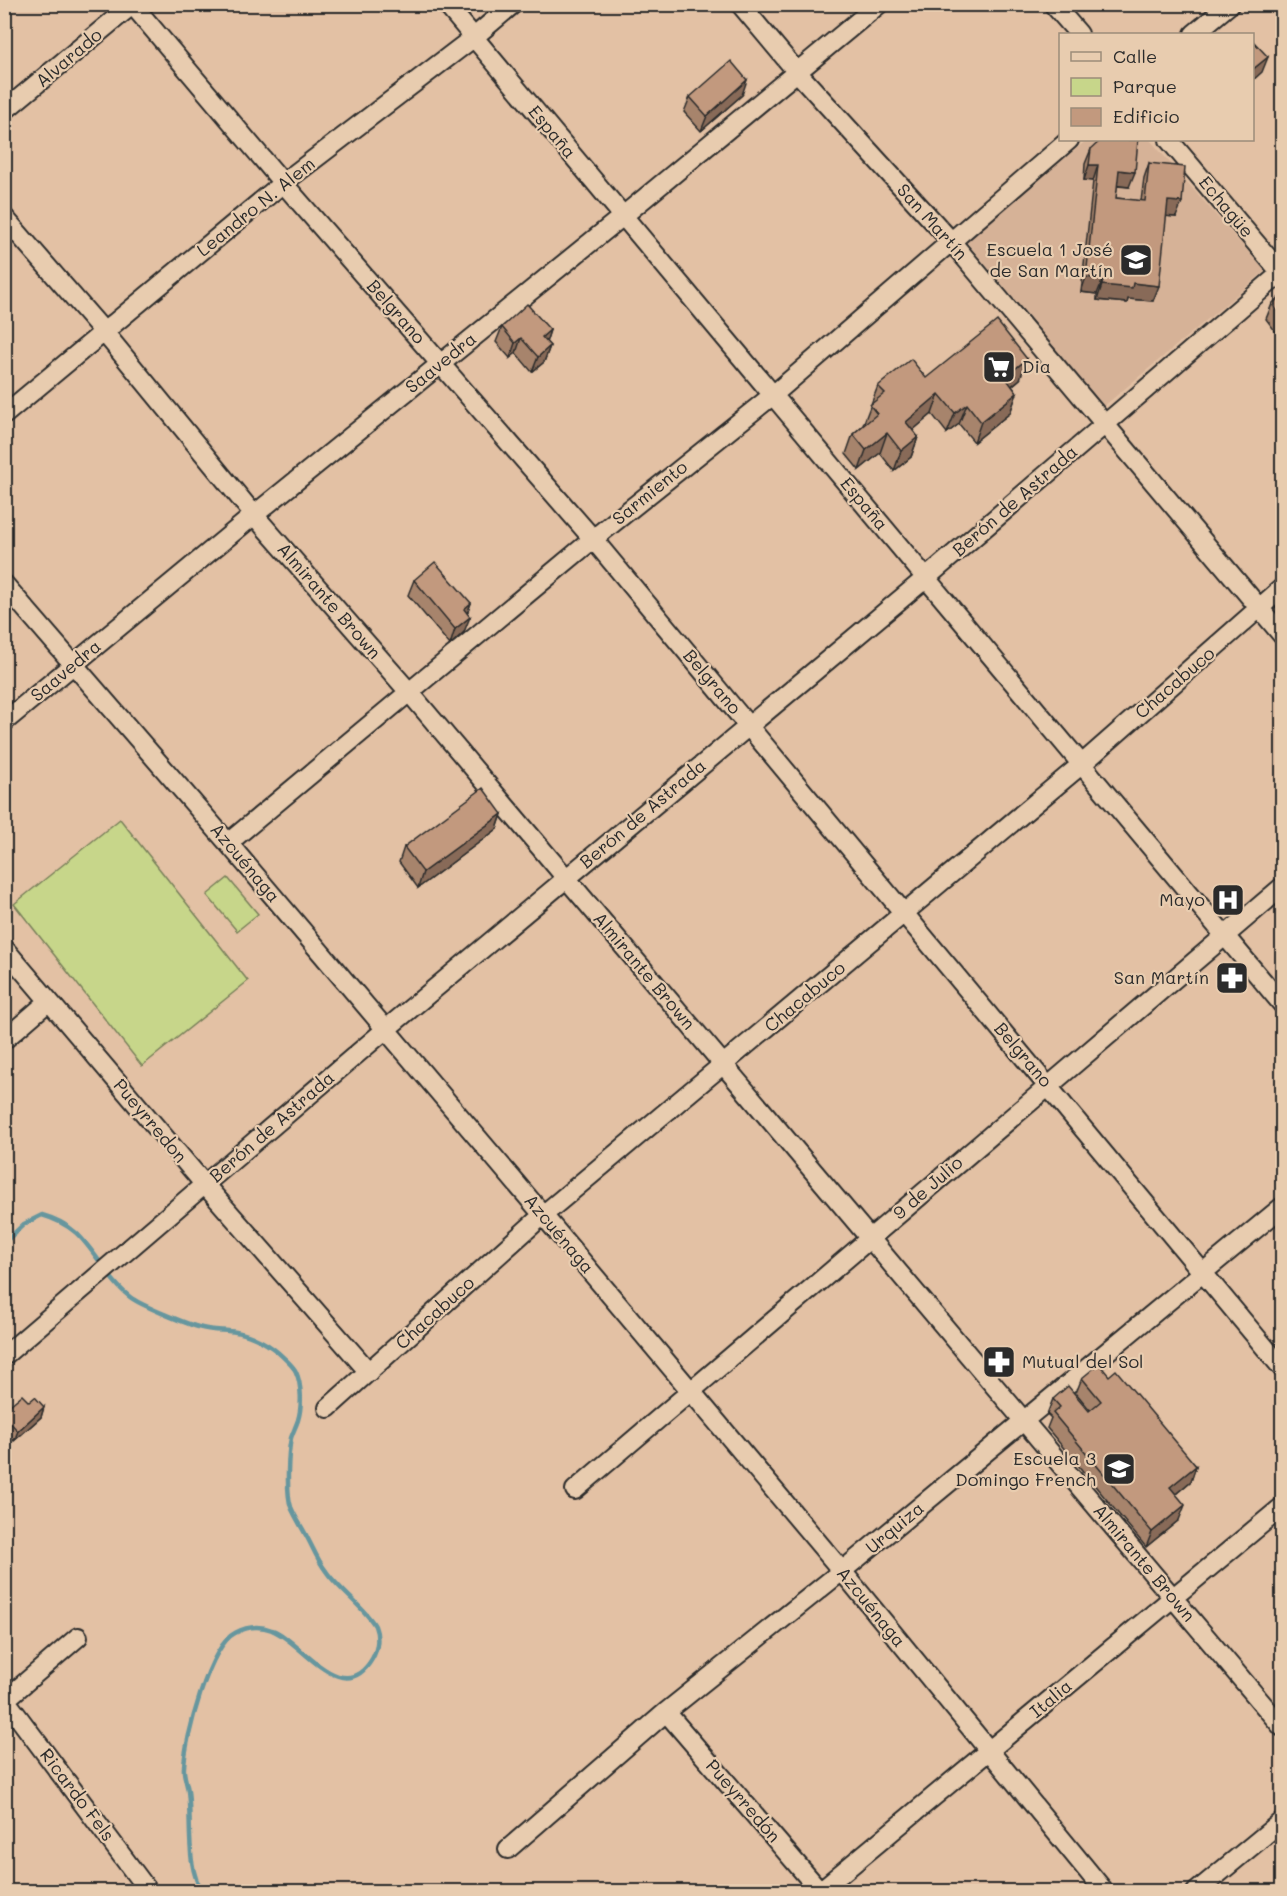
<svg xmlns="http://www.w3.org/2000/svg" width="1287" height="1896" font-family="Mali,sans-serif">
<rect width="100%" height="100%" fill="#e3c1a4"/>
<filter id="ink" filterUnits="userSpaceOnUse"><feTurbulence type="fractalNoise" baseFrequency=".0167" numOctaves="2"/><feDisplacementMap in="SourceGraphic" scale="12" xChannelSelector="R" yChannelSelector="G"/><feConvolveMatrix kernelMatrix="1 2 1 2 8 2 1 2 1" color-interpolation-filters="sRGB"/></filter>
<g filter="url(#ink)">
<path fill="#d6b297" d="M1087,140H1150L1265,271L1104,406L966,241Z"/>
<path fill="#c7d68a" stroke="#79805a" stroke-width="1.5" d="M120,819L248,981L142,1066L14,904Z
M228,878L258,914L237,931L207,895Z"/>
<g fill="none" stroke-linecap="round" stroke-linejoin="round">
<path stroke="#66969e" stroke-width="4.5" d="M4,1243L24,1224L42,1215C74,1224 84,1240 102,1265
M107,1272C114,1282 121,1290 130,1297C140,1305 189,1325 202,1328C213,1331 225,1330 236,1332C253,1335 271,1345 283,1357C287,1361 294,1367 296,1372C302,1385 302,1407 298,1420C296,1426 293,1432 291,1438C288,1453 286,1493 291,1507C295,1517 302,1527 307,1537C313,1548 318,1561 326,1571C337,1588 366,1609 375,1626C379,1636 378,1649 372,1659C342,1710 301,1640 272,1630C259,1625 246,1627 235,1633C209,1646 185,1739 184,1767C183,1775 187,1783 188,1791C192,1819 185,1869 203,1892"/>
<defs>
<path id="minor" d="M132,4L283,183L593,539L1282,1368
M446,4L1282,1004
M740,4L797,72L950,240L1282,635
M1053,4L1079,34
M1194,34L1230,4
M4,111L133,4
M1169,140L1282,274
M4,217L104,332L254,515L410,693L1282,1727
M4,415L283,183L473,38L513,4
M4,584L228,843L543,1215L842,1571L1105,1892
M4,722L254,515L623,216L879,4
M228,843L593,539L773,395L1069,140
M4,948L205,1185L369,1372
M4,1040L49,1001
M4,1356L385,1030L926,578L1282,272
M328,1408L543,1215L1082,764L1282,588
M575,1490L1282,887
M4,1698L149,1892
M4,1701L78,1637
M666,1712L820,1891L1282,1507
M508,1849L666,1712L842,1571L1282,1207
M1196,1892L1282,1821"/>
</defs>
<use href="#minor" stroke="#2b2b2b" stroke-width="22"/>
<use href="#minor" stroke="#e8ccaf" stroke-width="18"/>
</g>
<path fill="#a7846c" stroke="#2b2b2b" stroke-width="1.5" d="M742,95L701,131L684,112L690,97Z
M1091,149L1129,187L1117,186L1116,198L1141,201L1144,178L1149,163L1176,217L1166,216L1153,301L1128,299L1127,303L1097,300V294L1081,292L1093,181L1084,180L1085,164Z
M1282,295V340L1266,319L1272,304Z
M502,327L550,330L546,342L550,346L544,362L532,372L516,353L510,358L496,342Z
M926,378L1020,379L1012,386L1017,393L1010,413L974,442L959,424L947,433L932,414L913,430L918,437L911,457L894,471L880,453L859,470L846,454L853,434L863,425L878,386Z
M414,580L471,603L467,614L464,632L450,645L408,595Z
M502,814L497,829L418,888L399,862L404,847Z
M1109,1376L1196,1466L1191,1481L1176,1494L1179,1520L1146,1547L1047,1428L1051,1418L1047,1414L1053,1399L1089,1411L1090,1410L1076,1393L1082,1378Z
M29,1402L44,1407L41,1417L14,1441L4,1431V1410Z"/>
<path fill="#886b58" stroke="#2b2b2b" stroke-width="1.5" d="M1268,57L1262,72L1252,81V70Z
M747,80L742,95L701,131L707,116Z
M1089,165H1098L1093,181L1084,180Z
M1119,170L1135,172L1129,187L1113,185Z
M1168,201L1182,202L1176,217L1162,216Z
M1086,277L1103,279L1097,294L1081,292Z
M1133,283L1159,286L1153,301L1128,299L1127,303L1097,300L1102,285Z
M550,330L545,346L542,337Z
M521,338L516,353L510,358L515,343Z
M550,346L544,362L532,372L538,357Z
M1027,359L1020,379L998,397L1005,377Z
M1017,393L1010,413L974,442L981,422Z
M939,394L932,414L899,442L906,422Z
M967,404L959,424L947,433L955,413Z
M887,433L880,453L859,470L866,450Z
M918,437L911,457L894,471L901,451Z
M471,603L465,619L464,609Z
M470,617L464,632L450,645L455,629Z
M502,814L497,829L418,888L423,872Z
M44,1407L41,1417L14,1441L18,1431Z
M1196,1466L1191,1481L1165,1503L1170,1487Z
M1185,1505L1179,1520L1146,1547L1152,1532Z"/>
<path fill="#c2997e" stroke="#2b2b2b" stroke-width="1.5" d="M1252,40L1268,57L1252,70Z
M731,61L747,80L707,116L690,97Z
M1101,140H1138L1135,172L1119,170L1116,198L1145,201L1149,163L1185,167L1182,202L1168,201L1159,286L1133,283L1132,288L1102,285L1103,279L1086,277L1098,165H1089L1091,149Z
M1282,295V317L1272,304Z
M527,304L550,330L542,337L550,346L538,357L521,338L515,343L502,327Z
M997,321L1027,359L1005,377L1017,393L981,422L967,404L955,413L939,394L906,422L918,437L901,451L887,433L866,450L853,434L877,414L870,405L885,393L878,386L911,359L926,378Z
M435,562L471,603L464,609L470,617L455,629L414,580Z
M483,788L502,814L423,872L404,847Z
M1099,1364L1109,1376L1116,1370L1196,1466L1170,1487L1185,1505L1152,1532L1053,1413L1060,1407L1053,1399L1068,1386L1089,1411L1101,1401L1082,1378Z
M22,1395L29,1402L35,1397L44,1407L18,1431L4,1416V1410Z"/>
</g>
<defs>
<symbol id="school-square" viewBox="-11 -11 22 22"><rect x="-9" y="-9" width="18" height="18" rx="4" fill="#2b2b2b" stroke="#e8ccaf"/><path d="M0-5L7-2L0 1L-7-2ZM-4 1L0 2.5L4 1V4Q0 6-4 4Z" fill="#fff"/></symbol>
<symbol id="supermarket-square" viewBox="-11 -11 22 22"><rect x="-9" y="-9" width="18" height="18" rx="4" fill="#2b2b2b" stroke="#e8ccaf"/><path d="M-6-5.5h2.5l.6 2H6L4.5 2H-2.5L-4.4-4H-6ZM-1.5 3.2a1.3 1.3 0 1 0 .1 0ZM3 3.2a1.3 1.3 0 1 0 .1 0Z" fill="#fff"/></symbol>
<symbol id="hospital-square" viewBox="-11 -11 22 22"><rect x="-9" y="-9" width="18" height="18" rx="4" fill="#2b2b2b" stroke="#e8ccaf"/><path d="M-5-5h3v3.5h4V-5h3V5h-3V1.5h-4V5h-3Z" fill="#fff"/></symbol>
<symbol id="pharmacy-square" viewBox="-11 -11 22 22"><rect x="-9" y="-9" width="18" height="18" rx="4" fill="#2b2b2b" stroke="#e8ccaf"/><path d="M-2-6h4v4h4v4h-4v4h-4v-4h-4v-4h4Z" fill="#fff"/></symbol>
</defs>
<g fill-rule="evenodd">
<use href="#school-square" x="1117" y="241" width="38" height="38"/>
<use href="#supermarket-square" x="980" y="348" width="38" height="38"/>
<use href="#hospital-square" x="1209" y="881" width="38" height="38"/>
<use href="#pharmacy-square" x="1213" y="959" width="38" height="38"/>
<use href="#pharmacy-square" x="980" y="1343" width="38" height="38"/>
<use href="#school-square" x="1100" y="1450" width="38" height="38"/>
</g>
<g text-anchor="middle" stroke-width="4.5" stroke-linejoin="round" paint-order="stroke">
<g font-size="18" fill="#2b2b2b" stroke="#e8ccaf">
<text transform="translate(69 58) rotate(-40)" y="6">Alvarado</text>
<text transform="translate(552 132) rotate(50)" y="6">España</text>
<text transform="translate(256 207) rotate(-39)" y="6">Leandro N. Alem</text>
<text transform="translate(1226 207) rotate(50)" y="6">Echagüe</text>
<text transform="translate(932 222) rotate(48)" y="6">San Martín</text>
<text transform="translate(396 312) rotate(49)" y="6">Belgrano</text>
<text transform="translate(441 363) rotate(-39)" y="6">Saavedra</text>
<text transform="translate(650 493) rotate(-39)" y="6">Sarmiento</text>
<text transform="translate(1015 501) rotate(-41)" y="6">Berón de Astrada</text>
<text transform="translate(864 504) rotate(50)" y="6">España</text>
<text transform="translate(329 601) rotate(49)" y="6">Almirante Brown</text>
<text transform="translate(66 671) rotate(-40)" y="6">Saavedra</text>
<text transform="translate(712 682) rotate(50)" y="6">Belgrano</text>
<text transform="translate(1175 683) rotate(-41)" y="6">Chacabuco</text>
<text transform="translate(643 814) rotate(-40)" y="6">Berón de Astrada</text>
<text transform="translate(245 863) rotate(50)" y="6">Azcuénaga</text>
<text transform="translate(644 971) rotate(50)" y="6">Almirante Brown</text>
<text transform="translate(805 997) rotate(-40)" y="6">Chacabuco</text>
<text transform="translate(1023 1055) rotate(50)" y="6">Belgrano</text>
<text transform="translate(150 1121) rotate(50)" y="6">Pueyrredon</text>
<text transform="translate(272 1127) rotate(-41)" y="6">Berón de Astrada</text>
<text transform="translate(928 1188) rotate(-41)" y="6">9 de Julio</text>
<text transform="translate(559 1234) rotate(50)" y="6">Azcuénaga</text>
<text transform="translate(435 1313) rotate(-42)" y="6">Chacabuco</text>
<text transform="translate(895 1528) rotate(-40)" y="6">Urquiza</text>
<text transform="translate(1144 1563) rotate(50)" y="6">Almirante Brown</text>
<text transform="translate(871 1607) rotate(51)" y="6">Azcuénaga</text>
<text transform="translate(1051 1699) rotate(-40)" y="6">Italia</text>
<text transform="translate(77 1795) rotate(53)" y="6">Ricardo Fels</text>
<text transform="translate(743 1801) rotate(49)" y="6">Pueyrredón</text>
</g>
<g font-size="18" fill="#2b2b2b" stroke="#e8ccaf" text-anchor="end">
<text x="1113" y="256">Escuela 1 José<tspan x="1113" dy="21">de San Martín</tspan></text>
<text x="1022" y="373" text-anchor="start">Dia</text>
<text x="1205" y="906">Mayo</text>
<text x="1209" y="984">San Martín</text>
<text x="1022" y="1368" text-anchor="start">Mutual del Sol</text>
<text x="1096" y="1465">Escuela 3<tspan x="1096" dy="21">Domingo French</tspan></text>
</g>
</g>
<rect width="1287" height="1896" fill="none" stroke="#e8ccaf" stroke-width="24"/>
<rect x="12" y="12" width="1263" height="1872" fill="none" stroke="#2b2b2b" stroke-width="2" filter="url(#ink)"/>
<rect x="1059" y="33" width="195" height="108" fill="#e8ccaf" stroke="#9c8c7a" stroke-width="1.5"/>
<rect x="1071" y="52" width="30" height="9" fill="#e8ccaf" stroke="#9c8c7a" stroke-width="1.5"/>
<text x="1113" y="63" font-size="18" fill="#2b2b2b">Calle</text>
<rect x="1071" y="78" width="30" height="18" fill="#c7d68a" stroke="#9c8c7a" stroke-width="1.5"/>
<text x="1113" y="93" font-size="18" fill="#2b2b2b">Parque</text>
<rect x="1071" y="108" width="30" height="18" fill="#c2997e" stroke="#9c8c7a" stroke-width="1.5"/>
<text x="1113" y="123" font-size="18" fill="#2b2b2b">Edificio</text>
</svg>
